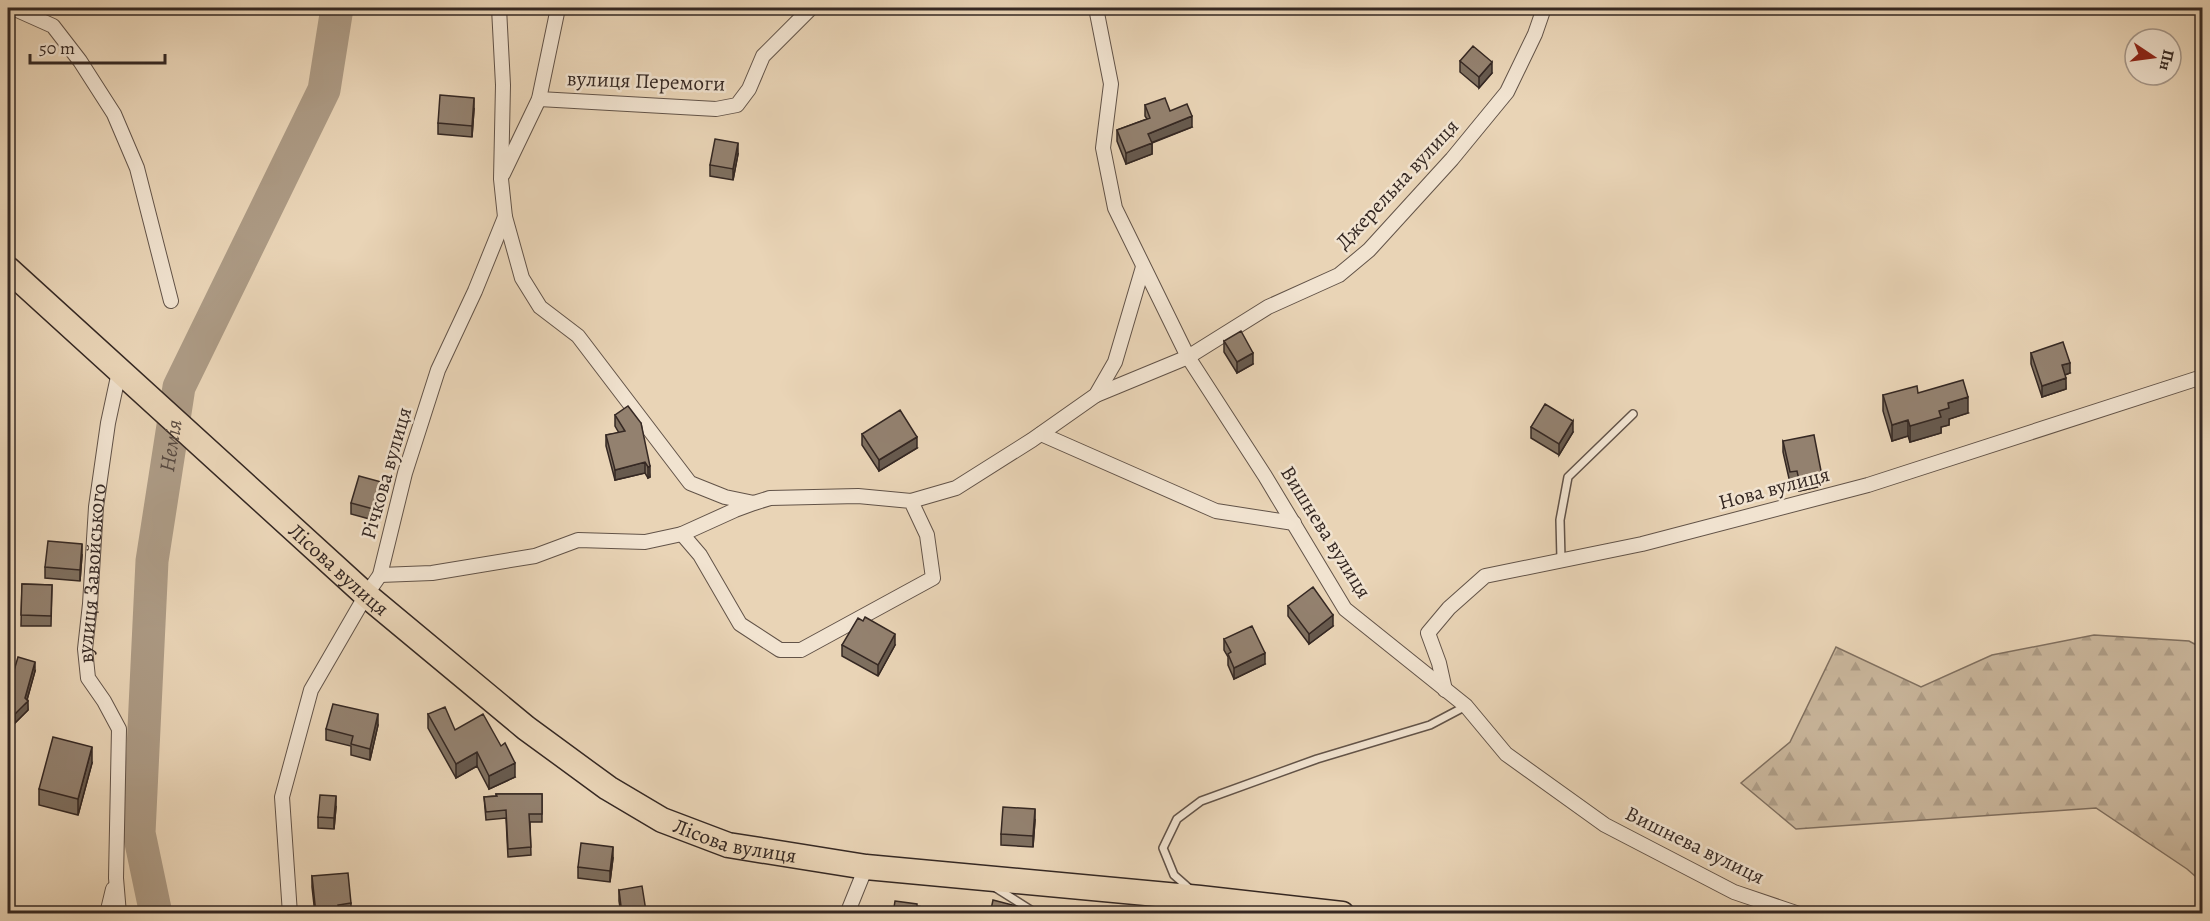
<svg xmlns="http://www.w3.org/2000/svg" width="2210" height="921" font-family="Alegreya,serif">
<defs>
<pattern id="forest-firs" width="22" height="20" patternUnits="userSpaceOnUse" patternTransform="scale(1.5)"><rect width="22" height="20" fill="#cab79d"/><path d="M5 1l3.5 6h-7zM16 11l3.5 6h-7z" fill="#ae9d87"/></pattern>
</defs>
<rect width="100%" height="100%" fill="#e9d4b6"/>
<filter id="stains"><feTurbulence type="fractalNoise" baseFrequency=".00333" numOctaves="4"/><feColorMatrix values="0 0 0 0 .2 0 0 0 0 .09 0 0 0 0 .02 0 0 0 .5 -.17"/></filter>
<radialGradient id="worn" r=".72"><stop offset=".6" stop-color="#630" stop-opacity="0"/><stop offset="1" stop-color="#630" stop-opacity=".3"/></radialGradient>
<path fill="url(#forest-firs)" stroke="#807060" stroke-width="1.5" d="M2094,635L2189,641L2202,648V882L2187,869L2096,808L1796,829L1741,783L1790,742L1836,647L1921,687L1992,655Z"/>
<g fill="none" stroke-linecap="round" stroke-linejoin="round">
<path stroke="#ac9a84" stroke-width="33" id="s1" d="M156,914L139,833L152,561L179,387L324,90L337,8"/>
<defs>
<path id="service" d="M1561,559L1560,520L1568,477L1633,414
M996,888L1037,914
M1191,890L1174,875L1163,848L1177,819L1201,801L1317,759L1430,725L1466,706"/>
<g id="minor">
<path d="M499,8L503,85L501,179L505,217L522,278L540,307L578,336L690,483L725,497L754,503L770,498L858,496L911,501L927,535L933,578L801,650H780L740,624L700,555L682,534L735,510L754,503"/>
<path d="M1096,8L1111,84L1103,148L1115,208L1188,357L1265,476L1345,609L1466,706L1506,754L1605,825L1734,892L1799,914"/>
<path d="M15,9L53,26L80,61L114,114L137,168L171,301"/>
<path d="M539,99L716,109L737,105L749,89L763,56L811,8"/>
<path d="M503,174L539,99L558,8"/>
<path d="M1096,395L1188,357L1268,307L1339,275L1369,250L1452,159L1507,92L1535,34L1544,8"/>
<path d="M1041,434L1216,511L1294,523"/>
<path d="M911,501L956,488L1032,440L1096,395L1115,362L1143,267"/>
<path d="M380,575L432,573L535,556L578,540L645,542L682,534"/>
<path d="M1445,690L1439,663L1428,633L1449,608L1485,576L1642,544L1868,485L2202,377"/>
<path d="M107,914L113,889"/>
<path id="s2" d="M119,914L116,878L119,729L104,701L88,678L85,649L90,604L96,507L108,423L119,372"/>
<path d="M290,914L282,797L311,690L366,595L380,575L405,473L438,370L475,291L505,217"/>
<path d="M847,914L866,867"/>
</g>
<g id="trunk">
<path id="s3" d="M8,269L366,595L526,728L608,788L662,820L728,845L866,867L1200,898L1342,914"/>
</g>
</defs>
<use href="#service" stroke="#625348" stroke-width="10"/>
<use href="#minor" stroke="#625348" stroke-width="16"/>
<use href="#trunk" stroke="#352823" stroke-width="27"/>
<use href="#service" stroke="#f1e3d0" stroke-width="7"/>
<use href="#minor" stroke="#f1e3d0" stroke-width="14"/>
<use href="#trunk" stroke="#e9d4b6" stroke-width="24"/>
</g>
<path fill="#7e6f5f" stroke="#352823" stroke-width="1.5" d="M1460,61L1492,73L1479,88L1460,72Z
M1145,105L1170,111L1192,127L1152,143V154L1126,164L1117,141V130L1147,119L1145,116Z
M474,109L472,137L438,134V123Z
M738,154L733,180L710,176V165Z
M1224,341L1253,364L1237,373L1224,352Z
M2031,353L2070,373L2065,375L2066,389L2042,397L2031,364Z
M1918,393L1968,413L1949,419V425L1941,427V433L1910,442L1908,436L1892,441L1883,411V395Z
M615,415L641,423L650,477L648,478L645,473L615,480L606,446V435L619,433L615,426Z
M1531,427L1573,432L1559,455L1531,438Z
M862,434L917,448L879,471L862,445Z
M1783,441L1822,486L1799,491L1797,482L1790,483L1783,452Z
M385,494L377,521L351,514V503Z
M82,555L80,581L45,578V567Z
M22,584L52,585L51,626H21Z
M1288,606L1333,626L1309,644L1288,616Z
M1224,639L1265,664L1234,679L1228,665V657L1224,650Z
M842,645H895L878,676L842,656Z
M35,671L27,700L28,710L15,723L8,715V682L10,684Z
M428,714L455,730L515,777L489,789L477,766L456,778L428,728Z
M378,725L370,760L351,755V746L326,740V729Z
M92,763L78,815L39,805V789Z
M496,794H542V822H530L531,855L508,857L506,818L486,820L484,797L496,796Z
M336,807L334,829L318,828V817Z
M1035,820L1033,847L1001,845V834Z
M613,858L610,882L578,878V867Z
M312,876L351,903V914H315L312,887Z
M619,890L646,911V914H621L619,901Z"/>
<path fill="#675a4e" stroke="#352823" stroke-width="1.5" d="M1492,62V73L1479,88V77Z
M474,98V109L472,137V126Z
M1192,116V127L1148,144V134Z
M738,143V154L733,180V169Z
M1152,143V154L1126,164V153Z
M1253,353V364L1237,373V362Z
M2070,363V373L2062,376V365Z
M2066,378V389L2042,397V386Z
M1968,397V413L1949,419V425L1941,427V433L1910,442V426L1939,411L1948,403Z
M1908,420V436L1892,441V425Z
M1573,421V432L1559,455V444Z
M917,437V448L879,471V460Z
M645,462V473L615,480V470Z
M650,466V477L648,478V467Z
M1822,476V486L1799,491V480Z
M385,483V494L377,521V510Z
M82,544V555L80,581V570Z
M1333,615V626L1309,644V634Z
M895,634V645L878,676V665Z
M1265,653V664L1234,679V668Z
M35,662V671L26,703L28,701V710L15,723V714L25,698Z
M378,714V725L370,760V749Z
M92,747V763L78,815V799Z
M477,752V766L456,778V764Z
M515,763V777L489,789V776Z
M336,796V807L334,829V818Z
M1035,809V820L1033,847V836Z
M613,847V858L610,882V871Z"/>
<path fill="#93816f" stroke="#352823" stroke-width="1.5" d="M1473,46L1492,62L1479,77L1460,61Z
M440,95L474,98L472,126L438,123Z
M1165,98L1170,111L1187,104L1192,116L1148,134L1152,143L1126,153L1117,130L1150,118L1145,105Z
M715,139L738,143L733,169L710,165Z
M1241,331L1253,353L1237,362L1224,341Z
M2063,342L2070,363L2062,365L2066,378L2042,386L2031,353Z
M1963,380L1968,397L1948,403L1949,408L1939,411L1941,417L1910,426L1908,420L1892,425L1883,395L1917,386L1918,393Z
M1545,404L1573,421L1559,444L1531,427Z
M628,406L641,423L650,466L648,467L645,462L615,470L606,435L625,431L615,415Z
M900,410L917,437L879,460L862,434Z
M1814,435L1822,476L1799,480L1797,471L1790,472L1783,441Z
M359,476L385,483L377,510L351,503Z
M48,541L82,544L80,570L45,567Z
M22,584L52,585L51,616L21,615Z
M1313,587L1333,615L1309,634L1288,606Z
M865,617L895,634L878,665L842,645L858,618L863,621Z
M1252,626L1265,653L1234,668L1228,654L1231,652L1224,639Z
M18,657L35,662L25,698L28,701L15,714L8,706V682L10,684Z
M333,704L378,714L370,749L351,744L353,736L326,729Z
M445,707L455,730L483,714L501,746L505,743L515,763L489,776L477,752L456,764L428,714Z
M53,737L92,747L78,799L39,789Z
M496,794H542V814H529L531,847L508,849L506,810L486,812L484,797L497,796Z
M320,795L336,796L334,818L318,817Z
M1003,807L1035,809L1033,836L1001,834Z
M581,843L613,847L610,871L578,867Z
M348,873L351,903L338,905L340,914H316L312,876Z
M642,886L646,911L622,914L619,890Z
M993,900L1020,907L1018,914H990Z
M895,901L917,904V906L935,909L934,914H893Z"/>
<g text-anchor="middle" stroke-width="5" stroke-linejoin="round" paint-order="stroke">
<g font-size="21" fill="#352823" stroke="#f1e3d0">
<text transform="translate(646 81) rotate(2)" y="7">вулиця Перемоги</text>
<text transform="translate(1397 184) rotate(-47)" y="7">Джерельна вулиця</text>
<text transform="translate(386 473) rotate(-74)" y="7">Річкова вулиця</text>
<text transform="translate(1774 488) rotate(-15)" y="7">Нова вулиця</text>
<text transform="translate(1326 532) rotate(58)" y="7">Вишнева вулиця</text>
<text dy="7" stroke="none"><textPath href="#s3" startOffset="447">Лісова вулиця</textPath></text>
<text dy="7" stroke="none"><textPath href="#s2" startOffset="350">вулиця Завойського</textPath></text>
<text dy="7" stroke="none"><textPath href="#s3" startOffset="933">Лісова вулиця</textPath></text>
<text transform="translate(1695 845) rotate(26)" y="7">Вишнева вулиця</text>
</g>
<g font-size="22" font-style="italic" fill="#594a40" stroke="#f1e3d0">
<text dy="8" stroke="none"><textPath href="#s1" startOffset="472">Немія</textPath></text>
</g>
</g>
<rect width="2210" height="921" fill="none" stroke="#e9d4b6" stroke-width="30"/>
<rect x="9" y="9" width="2192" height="903" fill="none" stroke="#352823" stroke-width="3"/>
<rect x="15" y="15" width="2180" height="891" fill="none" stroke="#352823" stroke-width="1.5"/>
<g transform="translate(2153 57) rotate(103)"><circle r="28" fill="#f1e3d0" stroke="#a6988b" stroke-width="1.5"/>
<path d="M0-4.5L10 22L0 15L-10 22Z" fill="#8f2418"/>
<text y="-9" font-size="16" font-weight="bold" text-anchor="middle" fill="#352823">Пн</text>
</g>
<path d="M30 54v9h135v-9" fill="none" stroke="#352823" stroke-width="3"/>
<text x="39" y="54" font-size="18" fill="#352823" stroke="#f1e3d0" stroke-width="4.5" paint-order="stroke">50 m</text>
<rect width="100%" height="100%" filter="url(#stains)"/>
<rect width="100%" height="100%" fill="url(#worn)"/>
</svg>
